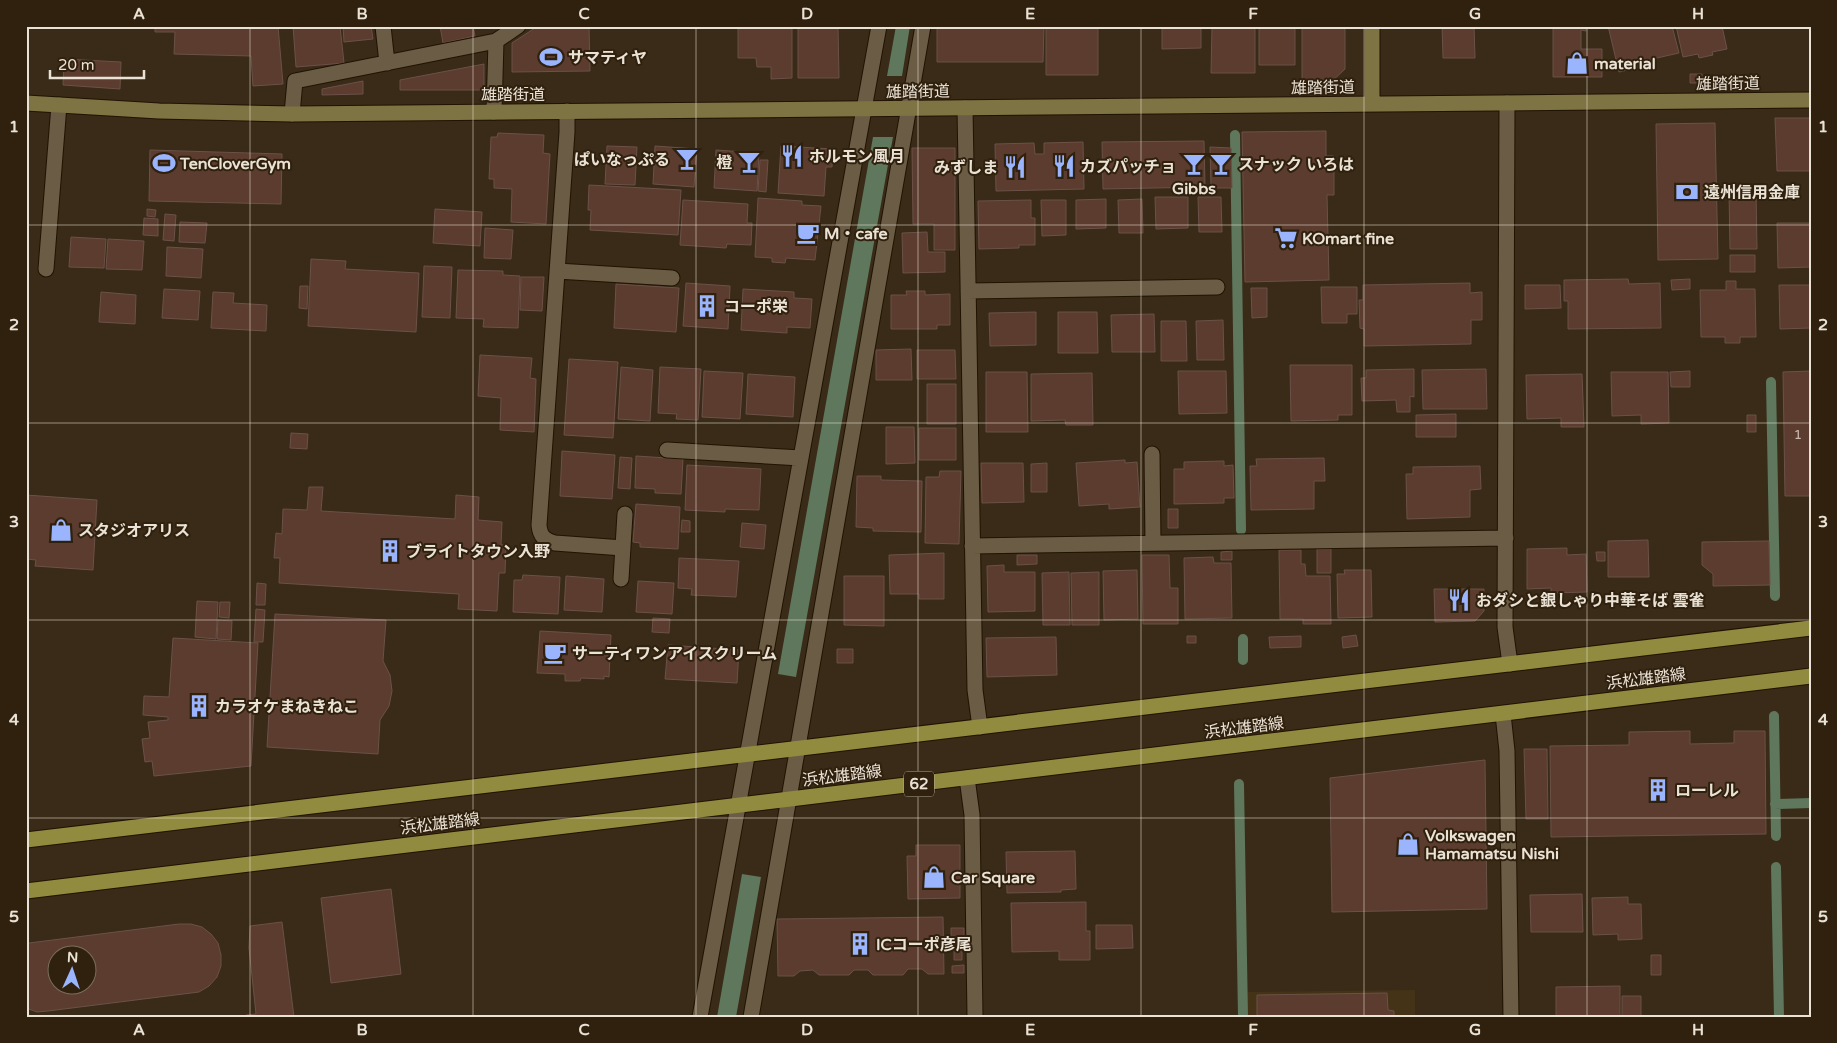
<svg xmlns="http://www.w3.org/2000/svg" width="1837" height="1043" font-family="'Varela Round','Noto Sans JP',sans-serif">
<rect width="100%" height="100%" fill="#392b17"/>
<path fill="#453318" d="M1415,990V1017H1247V992Z"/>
<path fill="#5f775d" d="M896,26H910L902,76H887Z
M873,137H893L796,677L778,674Z
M742,874L761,877L736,1017H717Z"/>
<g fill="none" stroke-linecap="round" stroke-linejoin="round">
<path stroke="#5f775d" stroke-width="10" d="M1235,135L1241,530
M1771,382L1775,596
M1243,660V639
M1774,716L1776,836
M1239,784L1243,1017
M1775,804L1811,803
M1776,867L1779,1017"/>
</g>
<path fill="#5b3c2f" stroke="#6b5147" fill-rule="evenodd" d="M155,26H278L283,84L253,86L251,56L174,54L175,32H155Z
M293,26H340L344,63L296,67Z
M343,26H371L373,39L344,42Z
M440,26H473L475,36L443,43Z
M538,26H589L590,71L512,72V43Z
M738,26H792V78L771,79V67H757L756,58H738Z
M798,26H838L839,78H798Z
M937,26H1044L1043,62H937Z
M1046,26H1098V75H1046Z
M1162,26H1201V48L1162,49Z
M1212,26H1255V73H1211Z
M1259,26H1295V65H1259Z
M1302,26H1345V69L1328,85H1302Z
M1442,26H1474L1475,58H1443Z
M1553,26H1586V31L1581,30V49H1602V77H1553Z
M1608,26H1672L1679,53L1648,60L1649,65L1619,72Z
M1676,26H1722L1727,49L1712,52L1713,55L1699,58L1698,54L1683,57Z
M64,59L121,62L120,89L63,85Z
M484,64V90H400V80Z
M1690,74H1702V83H1690Z
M363,81V94L322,95V89Z
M1775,118H1811V171H1777Z
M1715,123L1718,259L1658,260L1656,124Z
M1326,131V156H1334V195H1327L1329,280L1245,282L1242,132Z
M498,133L544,135L543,153L550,154L546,224L511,222L512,189L494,188V179H489L491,137H497Z
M1204,141L1205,187L1103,189L1102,142Z
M1083,142L1084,189L996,191L995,144L1034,143L1035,154H1044V143Z
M607,146L637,147L635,185L605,184Z
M655,146L697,149L694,187L653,184Z
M781,146L833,149L832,167H826L824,196L778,193Z
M1210,147L1231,148L1232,188H1211Z
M912,148H955V250H934V224H913Z
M150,150L282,154L281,204L149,201Z
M716,150L759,153L757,191L714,188Z
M760,160H768L766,192L758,191Z
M589,185L681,190L678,235L590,230L591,210H588Z
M1729,192H1756L1757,249H1730Z
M1155,197H1188V228L1156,229Z
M1198,197H1221L1222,232H1199Z
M758,198L802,201V205L821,206L815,260L786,258L785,263L772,262V258L755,257Z
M1106,199V228L1076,229V200Z
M1142,199L1143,233H1119L1118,200Z
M683,200L748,204L747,223H752L751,245L727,244L726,248L680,245Z
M1031,200V218H1035V245H1019V248L979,249L978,201Z
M1041,200H1066V235L1042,236Z
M147,209L156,210L155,217L147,216Z
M435,209L482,212L480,246L433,243Z
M165,214L176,215L174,241L163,240Z
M144,218L158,219V236L143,235Z
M180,222L207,223L205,243L179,242Z
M1777,223H1811V267L1778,268Z
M485,228L513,230L511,259L484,258Z
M927,232L928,252H945V272L903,273L902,233Z
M71,237L106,239L104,268L69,267Z
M108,239L144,241L142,270L106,269Z
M167,247L203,249L201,278L166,276Z
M1730,255H1755V272H1730Z
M311,259L346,261L345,269L419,273L416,332L308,326Z
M424,266L452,267L450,318L422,317Z
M458,270L503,271V275L520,276L518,328L483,327L484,319L456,318Z
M521,277H544L542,311L520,310Z
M1628,279L1629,284L1660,283L1661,328L1568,329V301H1564V280Z
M1690,279V289L1672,290L1671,280Z
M1726,281H1736V289H1755L1756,337H1740V343H1725V337H1701L1700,290H1726Z
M686,283L730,286L728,329L683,326Z
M1470,283V293L1482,292V320H1471V344L1364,346V329L1360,328L1359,300H1363V285Z
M616,284L679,288L676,332L614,328Z
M1525,285H1560L1561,308L1525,309Z
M1779,285H1811V328L1780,329Z
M300,286H308L307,309L299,308Z
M1321,287H1357V314H1347V323H1322Z
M1251,288H1267V317L1252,318Z
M164,289L200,291L198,320L162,318Z
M743,289L794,292V298L812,299L810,328L787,327V333L741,330Z
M906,291H925V295L950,294V325H937V329H891V295H907Z
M101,292L136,295L135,324L99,322Z
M213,292L234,293L233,303L267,305L266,331L211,328Z
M1036,312V345L990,346L989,313Z
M1058,312H1097L1098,353H1058Z
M1154,314L1155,352H1112L1111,315Z
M1223,320L1224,360H1197L1196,321Z
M1161,321H1186L1187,361H1161Z
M911,349L912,380H876V350Z
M917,350H955L956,379H917Z
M480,355L532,358L530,378L536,379L534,432L500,430L501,398L478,396Z
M569,359L618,362L613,438L564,435Z
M1290,365H1352V415H1338V420L1291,421Z
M621,367L653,370L650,421L618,419Z
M660,367L701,369L698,420L676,419L677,414L658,413Z
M1414,369V397L1410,396V412H1397L1396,400L1362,401L1361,378H1366V370Z
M1486,369L1487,409H1423L1422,370Z
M704,371L743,373L740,419L702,417Z
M1178,371H1226L1227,413L1179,414Z
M1690,371V387H1671L1670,372Z
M1811,371V496H1785L1783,372Z
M986,372H1027L1028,432H986Z
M1611,372H1668L1669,423L1641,424V415L1612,416Z
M1092,373L1093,425H1066L1065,420L1031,421V374Z
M748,374L795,377L793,417L746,414Z
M1582,374L1584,427H1561V418L1527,419L1526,375Z
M927,384H956V424H927Z
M1456,414V437H1416V415Z
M1747,415H1756V432H1747Z
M886,427H914L915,463L886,464Z
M919,428H956V460H919Z
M291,433L308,434L307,449L290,448Z
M562,451L615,455L612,499L560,496Z
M636,456L683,459L681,494L655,493V489L635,488Z
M620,457L632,458L630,489L618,488Z
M1324,458L1325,481H1314V509L1251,510L1250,466H1257L1256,459Z
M1125,460V463L1137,462L1140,507L1109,509V504L1079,506L1076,463Z
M1224,461V466L1233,465L1234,498H1224V503L1174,504V469H1184V462Z
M981,463H1023L1024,502L982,503Z
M1047,463V492H1031V464Z
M687,465L761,469L759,510L725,509V512L685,510Z
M1480,466L1481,489L1470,490V517L1407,519L1406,474H1413V467Z
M940,471H961L959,544L925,543L926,477H939Z
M857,476H881V480L922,481L921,532L873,531V528L856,527Z
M309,487H323L321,511L455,519L456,495L479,497L478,520L502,522L501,545H506L505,573H499L497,611L458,609L459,594L279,583L280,558H274L276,533L282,534L283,509L307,510Z
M26,495L97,500L93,570L35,566L36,560L26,559Z
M636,504L680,507L678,549L640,547V543L633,542Z
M1168,509H1178V528H1168Z
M682,520L690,521V532H681Z
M742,523L766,525L764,549L740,547Z
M1648,540L1649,577H1608V541Z
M1769,541L1770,585L1713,586V574L1702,565V542Z
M1567,548V555L1586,554L1587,592L1551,593V588L1527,589V549Z
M1317,549H1331V573H1317Z
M1279,550H1301V564H1305L1306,576H1330L1331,624H1303V619H1280Z
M1232,551V560H1221V552Z
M1596,552H1605V561H1597Z
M944,553V599H919V594H890L889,555Z
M1017,555H1037V564L1017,565Z
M1142,555H1169L1170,588H1178V624H1143Z
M1213,557L1214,563H1231L1232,618L1185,619L1184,558Z
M679,558L739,561L736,597L691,595L692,589L678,588Z
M1004,565V572H1035V611L988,612L987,566Z
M1137,570L1138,619L1104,620L1103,571Z
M1344,570H1371L1372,617L1338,618L1337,574H1345Z
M1069,572L1070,625H1043L1042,573Z
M1099,572V625H1072L1071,573Z
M523,575L560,577L558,614L513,612L514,580H522Z
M566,576L604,579L602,612L564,610Z
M844,576H884V626L844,625Z
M638,581L674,583L672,614L636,612Z
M257,583L266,584L265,605H256Z
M1434,589H1484V611L1475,621L1435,622Z
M197,601L218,602L216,639L195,637Z
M220,602H230L229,618L219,617Z
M256,609L265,610L263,642H254Z
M275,614L386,620L383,661L390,675L392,691L389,706L380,720L378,754L267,747Z
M653,618L670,619L669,633L652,632Z
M218,620L232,621L231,640L217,639Z
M540,631L611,635L609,677L604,676V679L581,678L580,681H565V674L537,673Z
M1356,635L1358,646L1343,648L1342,637Z
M1187,636H1196V643H1187Z
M1301,636V647L1270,648L1269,637Z
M1056,637L1057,675L987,677L986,638Z
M173,638L258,643L251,766L154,776L152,761L145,762L142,739L150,738L148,722L168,720V717L143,715L144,696L169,697Z
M668,645L739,650L737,683L665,679Z
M837,649H853V663H837Z
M1690,731V744L1734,743V731H1765L1766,834L1551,837L1550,746L1629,745V732Z
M1524,749H1547L1548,819H1526Z
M1485,760L1487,909L1332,912L1330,778Z
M916,845H960V898L908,899L907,856H916Z
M1075,851L1076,889L1061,890V892L1007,893L1006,852Z
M391,889L401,974L331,983L321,898Z
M1582,894L1583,932H1531L1530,895Z
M1628,897V904H1641L1642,939L1618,940V934L1593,935L1592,898Z
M1086,902V931H1090V960H1059V951L1012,952L1011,903Z
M943,917L944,974H928L922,969H908L903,975H873L868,970H854L849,975H819L813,970L800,971L794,976H778L777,919Z
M282,922L294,1017H246V1015L256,1014L249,948L250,926Z
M179,924H191L202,927L211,934L218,943L221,955V966L217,977L209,986L199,992L48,1011L37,1012L26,1008V945L29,943ZM58,956H88V986H58Z
M1096,925H1132L1133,948L1096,949Z
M951,928H964V940L951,941Z
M954,948H962V960H954Z
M1651,955H1661V975H1651Z
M964,965V973H952V966Z
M1620,986V1017H1556V987Z
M1387,993L1388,1010L1394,1011V1017H1257V995Z
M1622,996H1641V1017H1622Z"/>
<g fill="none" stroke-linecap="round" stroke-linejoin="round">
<defs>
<path id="street" d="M383,26L387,63
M1507,103L1505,627L1510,664
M965,108L975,690L980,727
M567,111V132L539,525C540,536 544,540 555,543L623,548
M494,112L496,41
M292,114L295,81L496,41L518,26
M46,269L59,105
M557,271L672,278
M968,291L1217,287
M667,450L801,458
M1152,454L1153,543
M972,546L1506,538
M621,579L625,514
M1503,714L1507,751L1511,1017
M967,778L972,815L975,1017
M700,1017L879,26
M751,1017L923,26"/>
<path id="secondary" d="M26,103L159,111L292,114L1811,100
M1372,104V26"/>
<path id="primary" d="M26,840L1811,628
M26,891L1811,676"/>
</defs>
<use href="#street" stroke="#201302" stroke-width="17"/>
<use href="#secondary" stroke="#201302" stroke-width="17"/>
<use href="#primary" stroke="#201302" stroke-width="17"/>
<use href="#street" stroke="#6b5c46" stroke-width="15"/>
<use href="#secondary" stroke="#7e7343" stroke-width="15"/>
<use href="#primary" stroke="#918b3f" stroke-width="15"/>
</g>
<path fill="none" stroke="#ebe2d6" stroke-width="1" stroke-opacity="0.55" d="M250,26V1017M473,26V1017M696,26V1017M918,26V1017M1141,26V1017M1364,26V1017M1587,26V1017M26,225H1811M26,423H1811M26,620H1811M26,818H1811"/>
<defs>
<symbol id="stadium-bare" viewBox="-9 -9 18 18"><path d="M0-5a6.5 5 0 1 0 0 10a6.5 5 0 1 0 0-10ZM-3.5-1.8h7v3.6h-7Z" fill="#9ab5fd" stroke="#2f210d" stroke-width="2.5" paint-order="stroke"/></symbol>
<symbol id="shop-bare" viewBox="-9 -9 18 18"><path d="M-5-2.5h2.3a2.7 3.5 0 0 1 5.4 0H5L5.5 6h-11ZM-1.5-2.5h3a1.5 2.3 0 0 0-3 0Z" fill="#9ab5fd" stroke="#2f210d" stroke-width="2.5" paint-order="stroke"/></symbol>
<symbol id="restaurant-bare" viewBox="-9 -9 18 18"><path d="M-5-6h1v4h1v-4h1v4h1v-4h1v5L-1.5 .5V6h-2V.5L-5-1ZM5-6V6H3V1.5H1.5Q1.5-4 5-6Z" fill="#9ab5fd" stroke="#2f210d" stroke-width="2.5" paint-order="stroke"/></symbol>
<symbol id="bar-bare" viewBox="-9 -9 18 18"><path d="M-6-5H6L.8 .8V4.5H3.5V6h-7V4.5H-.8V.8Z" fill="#9ab5fd" stroke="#2f210d" stroke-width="2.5" paint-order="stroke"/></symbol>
<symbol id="bank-bare" viewBox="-9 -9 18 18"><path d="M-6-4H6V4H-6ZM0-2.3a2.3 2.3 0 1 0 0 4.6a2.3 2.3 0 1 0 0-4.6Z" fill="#9ab5fd" stroke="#2f210d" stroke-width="2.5" paint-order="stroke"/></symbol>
<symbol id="cafe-bare" viewBox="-9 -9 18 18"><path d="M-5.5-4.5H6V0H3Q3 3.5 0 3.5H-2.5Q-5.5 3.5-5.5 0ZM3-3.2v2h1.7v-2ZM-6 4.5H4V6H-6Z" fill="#9ab5fd" stroke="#2f210d" stroke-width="2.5" paint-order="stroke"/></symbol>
<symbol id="supermarket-bare" viewBox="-9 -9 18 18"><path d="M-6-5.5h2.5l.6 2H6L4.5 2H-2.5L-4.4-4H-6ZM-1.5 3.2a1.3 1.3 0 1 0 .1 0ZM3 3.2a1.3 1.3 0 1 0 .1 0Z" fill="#9ab5fd" stroke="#2f210d" stroke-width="2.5" paint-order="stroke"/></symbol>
<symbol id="building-bare" viewBox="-9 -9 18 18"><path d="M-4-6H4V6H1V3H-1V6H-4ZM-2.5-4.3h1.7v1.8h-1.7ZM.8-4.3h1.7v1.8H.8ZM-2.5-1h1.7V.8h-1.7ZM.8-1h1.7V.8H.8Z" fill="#9ab5fd" stroke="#2f210d" stroke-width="2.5" paint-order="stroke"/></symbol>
</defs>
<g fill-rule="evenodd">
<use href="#stadium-bare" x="535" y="41" width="32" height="32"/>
<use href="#shop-bare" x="1561" y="47" width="32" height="32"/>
<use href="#restaurant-bare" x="776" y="140" width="32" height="32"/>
<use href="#bar-bare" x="671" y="143" width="32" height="32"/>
<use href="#bar-bare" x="733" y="146" width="32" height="32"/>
<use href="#stadium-bare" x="148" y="147" width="32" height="32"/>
<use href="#bar-bare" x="1178" y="148" width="32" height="32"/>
<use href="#bar-bare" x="1205" y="148" width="32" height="32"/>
<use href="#restaurant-bare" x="1048" y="150" width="32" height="32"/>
<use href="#restaurant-bare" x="999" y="151" width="32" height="32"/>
<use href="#bank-bare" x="1671" y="176" width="32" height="32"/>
<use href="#cafe-bare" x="792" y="217" width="32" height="32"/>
<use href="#supermarket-bare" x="1270" y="222" width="32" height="32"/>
<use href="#building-bare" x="691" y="290" width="32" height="32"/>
<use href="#shop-bare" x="45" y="514" width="32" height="32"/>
<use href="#building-bare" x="374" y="535" width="32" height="32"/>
<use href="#restaurant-bare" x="1443" y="584" width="32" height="32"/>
<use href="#cafe-bare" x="539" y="637" width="32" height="32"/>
<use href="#building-bare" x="183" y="690" width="32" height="32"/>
<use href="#building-bare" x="1642" y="774" width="32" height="32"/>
<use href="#shop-bare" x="1392" y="828" width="32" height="32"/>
<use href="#shop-bare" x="918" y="861" width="32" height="32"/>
<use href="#building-bare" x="844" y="928" width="32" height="32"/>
</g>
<g text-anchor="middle" stroke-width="4" stroke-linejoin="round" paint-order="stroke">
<g font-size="14" fill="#c7b8ac">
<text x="1798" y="439">1</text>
</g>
<rect fill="#2f210d" stroke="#b3a89a" stroke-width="1" x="904" y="771.5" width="30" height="25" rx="4"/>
<g font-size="15" font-weight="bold" fill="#ebe2d6">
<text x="919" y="789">62</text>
</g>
<g font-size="16" font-weight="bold" fill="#ebe2d6" stroke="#2f210d" text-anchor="start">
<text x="568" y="63">サマティヤ</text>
<text x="1594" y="69">material</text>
<text x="809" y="162">ホルモン風月</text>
<text x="670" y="165" text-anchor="end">ぱいなっぷる</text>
<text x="732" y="168" text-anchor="end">橙</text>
<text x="180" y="169">TenCloverGym</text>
<text x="1238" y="170">スナック いろは</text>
<text x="1080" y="172">カズパッチョ</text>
<text x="998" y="173" text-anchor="end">みずしま</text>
<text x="1194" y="194" text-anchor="middle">Gibbs</text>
<text x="1704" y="198">遠州信用金庫</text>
<text x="824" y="239">M・cafe</text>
<text x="1302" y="244">KOmart fine</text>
<text x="724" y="312">コーポ栄</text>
<text x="78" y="536">スタジオアリス</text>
<text x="406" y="557">ブライトタウン入野</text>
<text x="1476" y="606">おダシと銀しゃり中華そば 雲雀</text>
<text x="572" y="659">サーティワンアイスクリーム</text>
<text x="215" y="712">カラオケまねきねこ</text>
<text x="1675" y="796">ローレル</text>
<text x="1425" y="841">Volkswagen<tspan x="1425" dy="18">Hamamatsu Nishi</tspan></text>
<text x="951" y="883">Car Square</text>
<text x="876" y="950">ICコーポ彦尾</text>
</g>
<g font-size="16" fill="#ebe2d6" stroke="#2f210d">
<text transform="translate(1728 83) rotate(-1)" y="6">雄踏街道</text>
<text transform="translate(1323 87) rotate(-1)" y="6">雄踏街道</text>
<text transform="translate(918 91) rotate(-1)" y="6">雄踏街道</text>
<text x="513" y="100">雄踏街道</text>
<text transform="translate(1646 678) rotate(-7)" y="6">浜松雄踏線</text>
<text transform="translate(1244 727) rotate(-7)" y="6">浜松雄踏線</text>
<text transform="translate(842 775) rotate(-7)" y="6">浜松雄踏線</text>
<text transform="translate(440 823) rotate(-7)" y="6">浜松雄踏線</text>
</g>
</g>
<rect width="1837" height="1043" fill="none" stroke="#2f210d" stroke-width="55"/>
<g transform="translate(72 970) rotate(3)"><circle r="24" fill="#2f210d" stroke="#7a6e5d"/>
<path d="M0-4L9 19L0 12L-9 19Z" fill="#9ab5fd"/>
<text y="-8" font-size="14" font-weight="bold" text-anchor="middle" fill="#ebe2d6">N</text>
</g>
<path d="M50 70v8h94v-8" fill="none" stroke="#ebe2d6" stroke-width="2.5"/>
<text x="58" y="70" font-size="15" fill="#ebe2d6" stroke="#2f210d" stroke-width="4" paint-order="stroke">20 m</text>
<rect x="28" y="28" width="1782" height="988" fill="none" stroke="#ebe2d6" stroke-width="2"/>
<g font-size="16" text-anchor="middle" font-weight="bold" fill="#ebe2d6">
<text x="139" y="19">A</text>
<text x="362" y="19">B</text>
<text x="584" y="19">C</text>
<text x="807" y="19">D</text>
<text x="1030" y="19">E</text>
<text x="1253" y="19">F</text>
<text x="1475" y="19">G</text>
<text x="1698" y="19">H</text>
<text x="14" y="132">1</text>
<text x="1823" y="132">1</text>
<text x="14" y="330">2</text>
<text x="1823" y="330">2</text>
<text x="14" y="527">3</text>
<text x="1823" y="527">3</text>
<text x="14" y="725">4</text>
<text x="1823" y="725">4</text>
<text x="14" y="922">5</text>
<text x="1823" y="922">5</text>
<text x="139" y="1035">A</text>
<text x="362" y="1035">B</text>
<text x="584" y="1035">C</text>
<text x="807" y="1035">D</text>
<text x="1030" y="1035">E</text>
<text x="1253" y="1035">F</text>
<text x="1475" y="1035">G</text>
<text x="1698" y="1035">H</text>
</g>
</svg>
